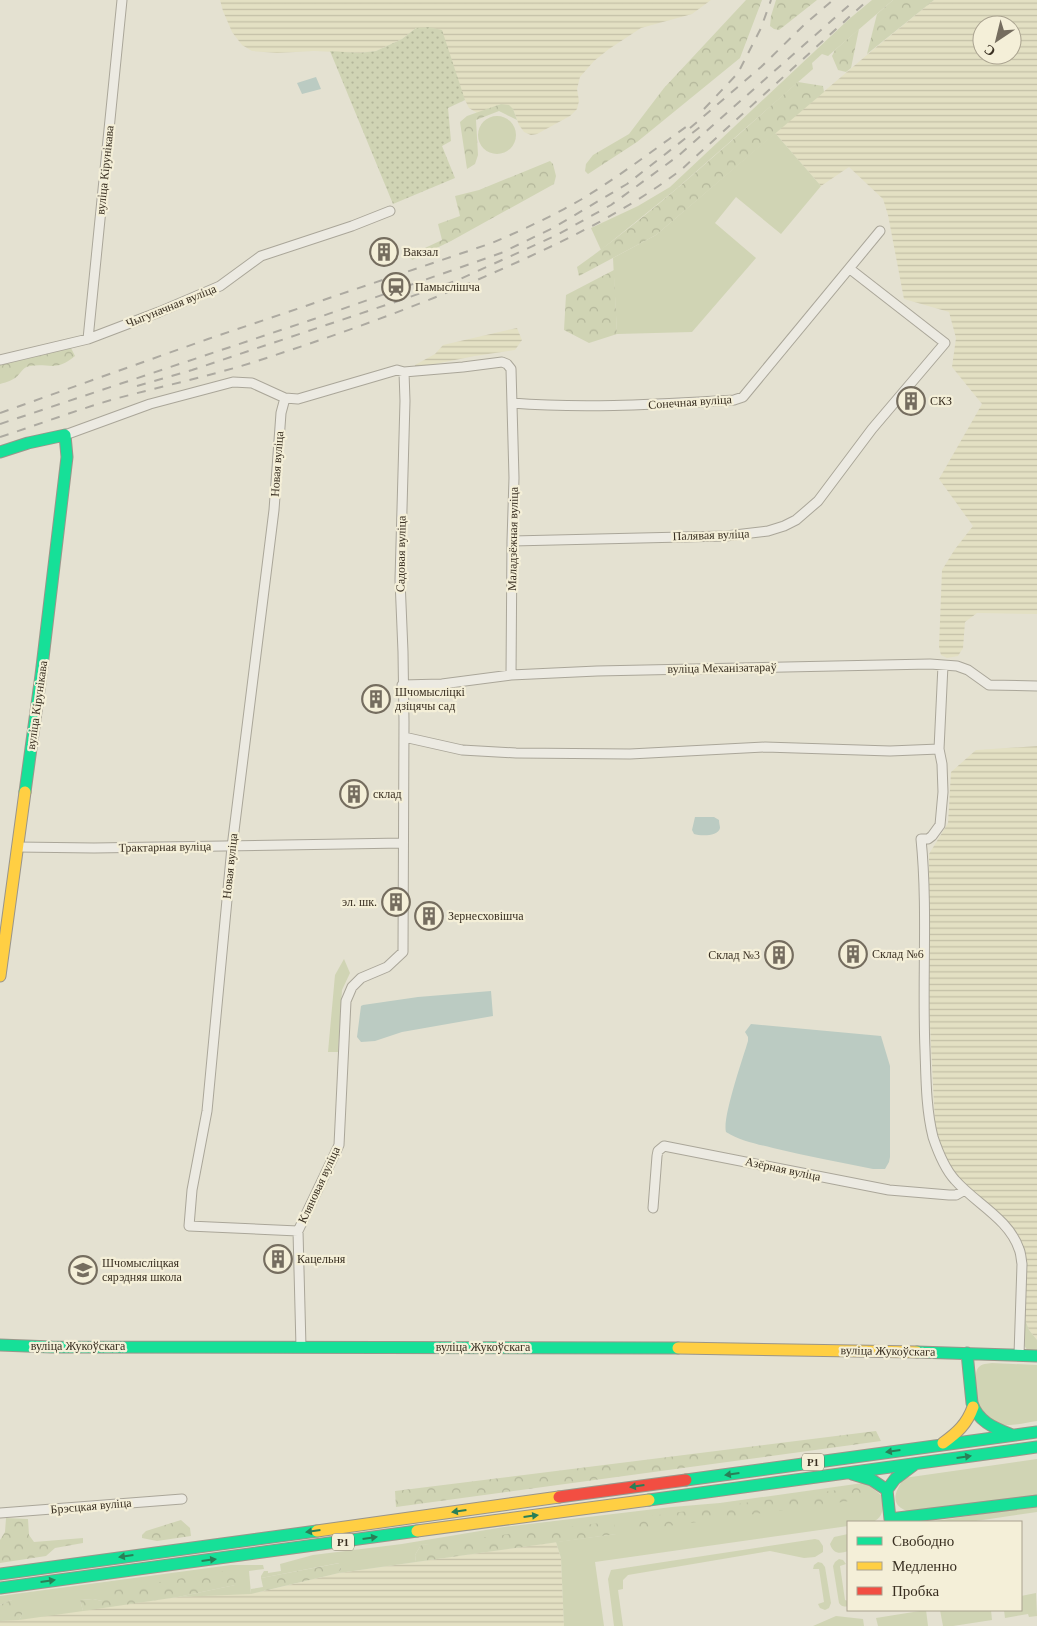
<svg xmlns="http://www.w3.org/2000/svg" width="1037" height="1626" font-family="Georgia,serif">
<defs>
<pattern id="farmland-rules" width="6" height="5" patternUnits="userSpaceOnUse" patternTransform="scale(1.25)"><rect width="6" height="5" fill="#e3e0c3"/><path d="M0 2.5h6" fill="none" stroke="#c4c0a7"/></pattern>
<pattern id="forest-crowns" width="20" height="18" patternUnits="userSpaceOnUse" patternTransform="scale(1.25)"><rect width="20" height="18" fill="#d0d4b4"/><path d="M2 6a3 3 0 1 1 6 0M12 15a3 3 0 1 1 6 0" fill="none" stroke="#b3b69a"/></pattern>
<pattern id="garden-dots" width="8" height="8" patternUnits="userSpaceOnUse" patternTransform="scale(1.25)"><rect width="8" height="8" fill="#d0d4b4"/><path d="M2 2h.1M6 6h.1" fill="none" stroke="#b3b69a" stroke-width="1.8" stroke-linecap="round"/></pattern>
</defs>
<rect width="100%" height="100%" fill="#e4e1d1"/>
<path fill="url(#farmland-rules)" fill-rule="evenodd" d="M220,0H711L692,14L641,28L609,49L594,61L580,77L577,89L579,101L577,109L570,116L537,134L531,135L524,132L519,125L513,109L501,104L477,113L469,108L461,92L416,28L402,39L376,51L359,53L314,51L277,53L252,51L242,45L232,32L223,11Z
M934,0H1037V614L977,613L965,622L963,648L958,656L947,658L941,655L939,647L942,570L955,549L973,526L939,479L982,404L952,367L956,338L949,312L904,299L888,215L883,199L849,167L821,186L775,133L874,49ZM982,25H1012V55H982Z
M517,328L522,340L515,350L475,356L415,368V365L435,354L443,345Z
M1037,746V1340L1029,1330L1024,1317L1023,1248L1017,1234L1005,1219L968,1188L952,1171L941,1147L935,1124L929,1006V854L948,823L951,772L976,750Z
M556,1542L561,1558L564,1626H0V1621L178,1597L260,1592L339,1573Z"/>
<path fill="#d0d4b4" d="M872,0H893L828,56L822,54L812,63L813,69L675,190L601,250L591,228L638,206L670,187L848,20Z
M478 135a19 19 0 1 1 38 0a19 19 0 1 1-38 0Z
M775,133L821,186L781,234L736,197L715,223L756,258L692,332L617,334L613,258L656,235Z
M344,959L350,973L342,990L338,1052H328L335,975Z
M1024,1317L1029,1330L1037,1340V1353L1028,1351L1023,1344Z
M992,1363L1037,1365V1421C1024,1423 1007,1428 994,1423C988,1420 981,1411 978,1406C975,1401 974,1372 978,1368C982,1363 987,1364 992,1363Z
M1037,1459V1495L910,1512C889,1506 894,1493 904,1478Z
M863,1483L867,1484L881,1495C883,1507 885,1516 873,1522H848V1526L595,1562L604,1626H564L561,1558L556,1542L616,1534L421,1545L415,1555L416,1562L339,1573L341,1569L339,1563L261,1578V1576L264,1571H268V1573L281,1571L280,1564L313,1555L402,1544L504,1527L672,1507L720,1503Z
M1037,1506V1512L969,1522H929Z
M848,1534V1551C840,1554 833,1554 830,1544L834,1537Z
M815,1539L819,1540L823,1546V1552L815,1557L804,1558L770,1551L628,1575L623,1580V1589L618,1590L623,1626H614L608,1579L611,1570Z
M839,1559L843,1560L846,1564L840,1566L845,1600L848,1601V1606C844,1607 842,1607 839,1603L833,1566L835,1562Z
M818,1562L822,1563L825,1567L831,1603L829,1608L825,1610L820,1608L818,1604L824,1602L819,1569H813L814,1565Z
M231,1565H263L264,1569L249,1571L251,1594L178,1597L235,1585L102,1601L93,1599L80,1600L83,1611L19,1620L23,1613L11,1600L0,1605V1596Z
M1036,1593L1037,1616L1029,1617L1028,1614L1005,1618L1004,1610H1021V1596Z
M926,1610L928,1626H878L876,1618Z
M940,1610H991L992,1620L953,1626H943Z
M836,1616L863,1619L864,1626H813Z"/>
<path fill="url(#forest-crowns)" d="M746,0H762L740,58L637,142L588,174L585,171L586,164L593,155L629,134L664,88Z
M776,0H817L779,30L774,29L770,26L771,16Z
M893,0H934L867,54L877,14Z
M859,29L851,68L846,72L838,70L832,56L835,50Z
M798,82L823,86L824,92L656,235L579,276L577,267C655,212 726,145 798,82Z
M501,104L509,105L513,109L517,120L499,111L476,120L478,155L475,164L467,169L460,122L467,116Z
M550,161L553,164L556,176L554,184L451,241L412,260L410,255L442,240L438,224L460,216L455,196L479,190Z
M614,270L617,334L589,343L564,330L566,295Z
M71,348L75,356C56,372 50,363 30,366C22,367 21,374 15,378C11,381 4,383 0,384V362L50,350Z
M876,1431L881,1441L396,1507L395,1491Z
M860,1487L864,1499L639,1530L637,1518Z
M6,1518L28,1519L29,1535L34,1542L83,1538V1543L55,1548L46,1556L0,1563V1540L5,1532Z
M181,1520L190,1528L191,1536L157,1541L142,1538V1535L146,1531Z
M609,1522L614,1523L616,1534L416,1562L415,1555L421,1545Z
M340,1563L341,1569L339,1573L251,1594V1589L263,1587L261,1578Z
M221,1571L238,1578L235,1585L178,1597L83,1611L80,1600L93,1599L102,1601L110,1591Z
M11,1600L21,1606L23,1613L19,1620L0,1621V1605Z"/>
<path fill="url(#garden-dots)" d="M429,27L442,30L465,100L448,108L451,141L442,146L455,178L393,204L330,51L359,53L376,51L402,39L416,28Z"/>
<path fill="#bbcbc2" d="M316,77L321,89L302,94L297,83Z
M695,817H714L719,820C719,823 720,826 720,828C718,837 700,836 694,834L692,830Z
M491,991L493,1016L402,1032L375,1041L361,1042L357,1037L361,1006L363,1005L418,997Z
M751,1024L881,1036L890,1066V1157L889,1162L885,1169H873C840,1162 806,1156 773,1148C757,1144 740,1141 726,1132C722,1118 743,1058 748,1041V1037L745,1032Z"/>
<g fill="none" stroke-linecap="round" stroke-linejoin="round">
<defs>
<path id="street" d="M88,339L122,0
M0,360L88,339L159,312L220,286L261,256L352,226L390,211
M285,398L281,413L274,510L232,847L207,1111L192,1190L189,1226L298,1231
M512,403C586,409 660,404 734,400L743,397L880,231
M65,435L150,404L233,382L252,383L285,398L298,399L397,370L404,372L463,367L502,362L507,364L511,369L514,478L512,541L511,675
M512,541L726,536L768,531L784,526L796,520L818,501L872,429L945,343L850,269
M943,665L939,749L942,764L943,792L940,825L932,836L928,839H921C928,908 922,980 925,1050C926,1079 926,1109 933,1137C938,1152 944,1168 955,1180C975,1203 1009,1219 1019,1249C1021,1253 1021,1259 1022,1264L1019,1355
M402,685L442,684L511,675L597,671L930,664L957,666L968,670L989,685L1037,686
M404,737L462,750L516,753L630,754L765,747L890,751L939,749
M17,847L94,848L403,843
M653,1208L657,1156L658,1151L664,1146L889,1190L949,1195H956L965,1190
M301,1347L298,1231L339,1145L346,1001L352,987L361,978L387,967L403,952L404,722L403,652L400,580L405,401L404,372
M0,1513L182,1499"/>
<path id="fast" d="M0,452L28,443L65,435L67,457L41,675L25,792
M0,1345L52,1347L678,1348
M917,1352L1037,1356
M967,1353L972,1403
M972,1403C978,1422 995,1428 1012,1435
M852,1474L872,1480L887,1490L895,1479L915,1464
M686,1480L1037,1432
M887,1490L890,1519L1037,1501
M649,1500L1037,1447
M0,1574L317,1531
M0,1588L417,1531"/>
<path id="slow" d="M0,976L25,792
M678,1348L917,1352
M943,1443C957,1433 967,1424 973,1407
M317,1531L559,1497
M417,1531L649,1500"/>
<path id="jam" d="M559,1497L686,1480"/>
</defs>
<use href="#street" stroke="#aaa699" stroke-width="11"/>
<use href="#fast" stroke="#9a958a" stroke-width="13"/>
<use href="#slow" stroke="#9a958a" stroke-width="13"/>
<use href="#jam" stroke="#9a958a" stroke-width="13"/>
<use href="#street" stroke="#eceae2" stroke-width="9"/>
<use href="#fast" stroke="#16e098" stroke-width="11"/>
<use href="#slow" stroke="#ffcf43" stroke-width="11"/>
<use href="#jam" stroke="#f24e42" stroke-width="11"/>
<path stroke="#adaaa1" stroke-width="2" stroke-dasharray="9 9" stroke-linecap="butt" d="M704,109L738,73L761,28L771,0
M690,128L761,67L805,24L833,0
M137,386L192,370L401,300L458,280L557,235L611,205L678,156L855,0
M0,413L208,339L492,243C522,230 553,216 582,199C620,176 656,148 693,122
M0,424L314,319L501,253L553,228L627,184L700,127
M0,437C37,425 74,411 111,400C158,387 207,377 254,362C341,334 427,303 511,265C571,238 630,209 682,169L868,0"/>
</g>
<defs><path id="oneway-solid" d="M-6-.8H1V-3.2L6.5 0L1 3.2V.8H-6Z" transform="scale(1.25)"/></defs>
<g fill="#297f57">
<use href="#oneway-solid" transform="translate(893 1451) rotate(172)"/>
<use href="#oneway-solid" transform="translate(964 1457) rotate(-8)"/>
<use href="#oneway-solid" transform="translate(732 1474) rotate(172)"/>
<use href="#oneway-solid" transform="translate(637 1486) rotate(172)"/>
<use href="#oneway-solid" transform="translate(459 1511) rotate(172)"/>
<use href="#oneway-solid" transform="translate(531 1516) rotate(-7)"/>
<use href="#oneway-solid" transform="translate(313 1531) rotate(172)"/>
<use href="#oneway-solid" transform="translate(370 1538) rotate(-8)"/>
<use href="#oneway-solid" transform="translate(126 1556) rotate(172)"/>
<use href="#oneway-solid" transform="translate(209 1560) rotate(-7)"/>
<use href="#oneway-solid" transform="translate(48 1581) rotate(-8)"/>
</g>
<defs>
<symbol id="building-ring" viewBox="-11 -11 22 22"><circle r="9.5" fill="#f4efd8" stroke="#756d5f" stroke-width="1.5"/><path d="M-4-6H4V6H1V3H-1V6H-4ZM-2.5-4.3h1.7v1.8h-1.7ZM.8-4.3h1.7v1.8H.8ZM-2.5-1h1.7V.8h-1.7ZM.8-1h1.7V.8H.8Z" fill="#756d5f"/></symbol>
<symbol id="station-ring" viewBox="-11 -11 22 22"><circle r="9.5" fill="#f4efd8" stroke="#756d5f" stroke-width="1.5"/><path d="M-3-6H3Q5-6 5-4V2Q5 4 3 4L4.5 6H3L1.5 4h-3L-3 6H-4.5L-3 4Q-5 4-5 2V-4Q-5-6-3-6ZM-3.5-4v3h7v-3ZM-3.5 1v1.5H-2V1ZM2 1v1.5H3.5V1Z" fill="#756d5f"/></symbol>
<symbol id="school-ring" viewBox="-11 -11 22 22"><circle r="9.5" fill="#f4efd8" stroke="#756d5f" stroke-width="1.5"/><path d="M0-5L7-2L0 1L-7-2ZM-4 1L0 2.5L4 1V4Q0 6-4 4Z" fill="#756d5f"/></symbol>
</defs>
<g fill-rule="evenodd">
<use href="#building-ring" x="368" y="236" width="32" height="32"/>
<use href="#station-ring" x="380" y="271" width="32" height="32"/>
<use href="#building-ring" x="895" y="385" width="32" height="32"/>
<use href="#building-ring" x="360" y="683" width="32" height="32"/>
<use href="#building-ring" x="338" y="778" width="32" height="32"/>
<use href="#building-ring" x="380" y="886" width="32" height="32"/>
<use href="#building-ring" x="413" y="900" width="32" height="32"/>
<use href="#building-ring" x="837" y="938" width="32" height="32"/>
<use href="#building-ring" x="763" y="939" width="32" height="32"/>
<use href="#building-ring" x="262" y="1243" width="32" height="32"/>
<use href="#school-ring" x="67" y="1254" width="32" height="32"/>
</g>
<g text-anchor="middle" stroke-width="4.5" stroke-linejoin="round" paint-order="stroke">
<g fill="#f4efd8" stroke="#716958" stroke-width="1">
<rect x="802" y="1453.5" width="22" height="17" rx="4"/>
<rect x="332" y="1533.5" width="22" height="17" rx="4"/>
</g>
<g font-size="11" font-weight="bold" fill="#392f21">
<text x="813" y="1466">Р1</text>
<text x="343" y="1546">Р1</text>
</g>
<g font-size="12" fill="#392f21" stroke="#f4efd8">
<text transform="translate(105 170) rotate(-84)" y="4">вуліца Кірунікава</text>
<text transform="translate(171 306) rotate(-22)" y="4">Чыгуначная вуліца</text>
<text transform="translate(690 402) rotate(-4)" y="4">Сонечная вуліца</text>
<text transform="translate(277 464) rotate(-86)" y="4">Новая вуліца</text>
<text transform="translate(711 535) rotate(-2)" y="4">Палявая вуліца</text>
<text transform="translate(513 539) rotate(-89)" y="4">Маладзёжная вуліца</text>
<text transform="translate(401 554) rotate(-89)" y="4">Садовая вуліца</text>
<text transform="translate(722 668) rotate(-1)" y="4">вуліца Механізатараў</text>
<text transform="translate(37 705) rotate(-82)" y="4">вуліца Кірунікава</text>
<text transform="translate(165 847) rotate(-1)" y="4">Трактарная вуліца</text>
<text transform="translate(230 866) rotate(-84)" y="4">Новая вуліца</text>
<text transform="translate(783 1169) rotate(12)" y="4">Азёрная вуліца</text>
<text transform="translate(319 1185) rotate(-65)" y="4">Кляновая вуліца</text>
<text x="78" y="1350">вуліца Жукоўскага</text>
<text x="483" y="1351">вуліца Жукоўскага</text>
<text transform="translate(888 1351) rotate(1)" y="4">вуліца Жукоўскага</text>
<text transform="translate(91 1506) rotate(-5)" y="4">Брэсцкая вуліца</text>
</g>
<g font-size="12" fill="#392f21" stroke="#f4efd8" text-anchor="start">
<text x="403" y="256">Вакзал</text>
<text x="415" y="291">Памыслішча</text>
<text x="930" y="405">СКЗ</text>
<text x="395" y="696">Шчомысліцкі<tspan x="395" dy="14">дзіцячы сад</tspan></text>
<text x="373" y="798">склад</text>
<text x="377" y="906" text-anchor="end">эл. шк.</text>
<text x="448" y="920">Зернесховішча</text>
<text x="872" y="958">Склад №6</text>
<text x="760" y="959" text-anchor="end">Склад №3</text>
<text x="297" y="1263">Кацельня</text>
<text x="102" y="1267">Шчомысліцкая<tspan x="102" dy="14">сярэдняя школа</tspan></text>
</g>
</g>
<rect x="847" y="1521" width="175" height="90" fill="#f4efd8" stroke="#a9a28f"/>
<rect x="857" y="1537" width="25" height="8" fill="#16e098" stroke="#a9a28f"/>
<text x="892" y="1546" font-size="15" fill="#392f21">Свободно</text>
<rect x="857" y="1562" width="25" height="8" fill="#ffcf43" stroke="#a9a28f"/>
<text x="892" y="1571" font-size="15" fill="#392f21">Медленно</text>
<rect x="857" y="1587" width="25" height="8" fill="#f24e42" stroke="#a9a28f"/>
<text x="892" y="1596" font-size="15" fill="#392f21">Пробка</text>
<g transform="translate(997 40) rotate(215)"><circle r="24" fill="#f4efd8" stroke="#a9a28f"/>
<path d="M0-4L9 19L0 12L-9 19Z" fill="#756d5f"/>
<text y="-8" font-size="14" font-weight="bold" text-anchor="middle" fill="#392f21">С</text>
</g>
</svg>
